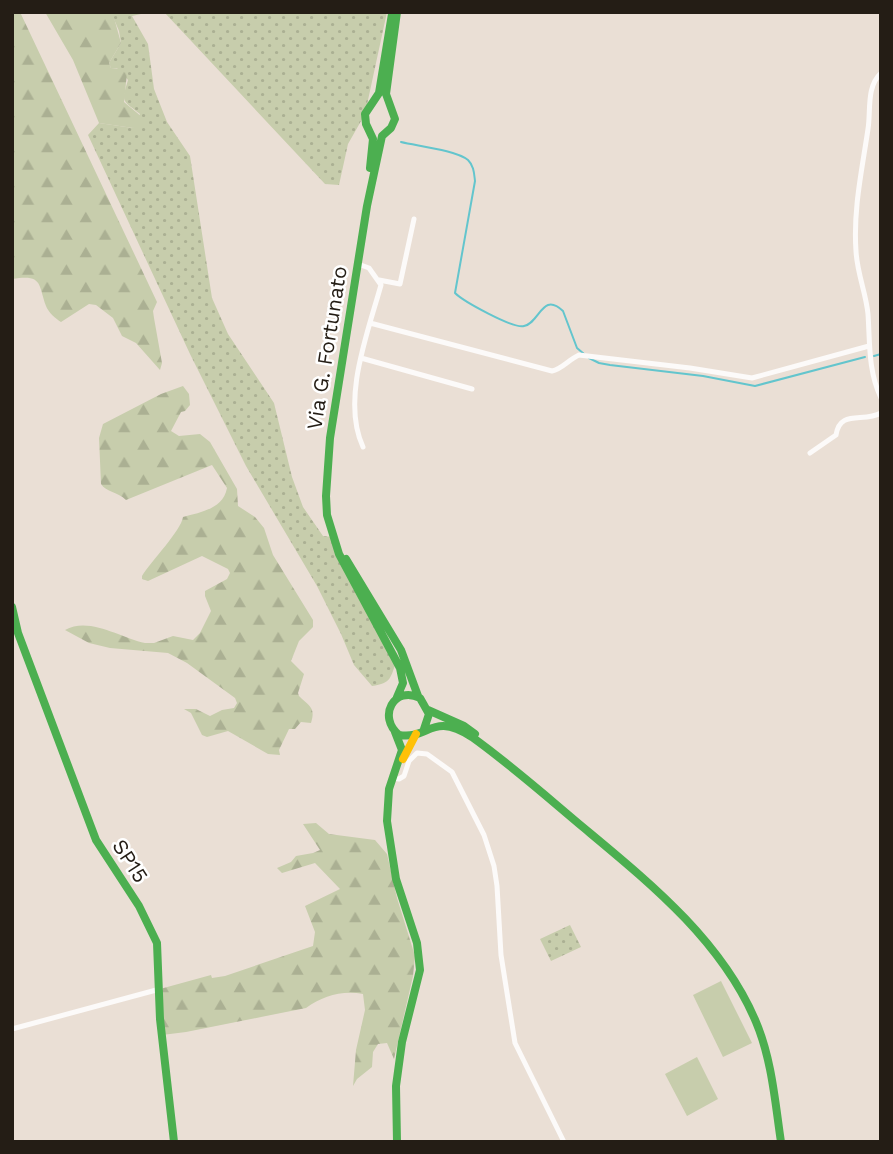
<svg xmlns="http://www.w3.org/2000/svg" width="893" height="1154" font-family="'Work Sans',sans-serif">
<defs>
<pattern id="grass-dots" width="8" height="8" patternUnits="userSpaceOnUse" patternTransform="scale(1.75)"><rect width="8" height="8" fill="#c7cdac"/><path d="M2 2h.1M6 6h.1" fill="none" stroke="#abb093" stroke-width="1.8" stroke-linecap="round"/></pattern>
<pattern id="forest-firs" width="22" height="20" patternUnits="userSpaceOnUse" patternTransform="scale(1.75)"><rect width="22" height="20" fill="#c7cdac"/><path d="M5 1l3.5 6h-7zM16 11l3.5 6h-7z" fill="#abb093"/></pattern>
</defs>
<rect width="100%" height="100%" fill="#eadfd5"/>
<path fill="url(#grass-dots)" d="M111,12H150L132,16L148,44L154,89L167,122L190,156L212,298L228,334L274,403L292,477L303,507L323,536L333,537L397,660C390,678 392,683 372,686L354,665L341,634L317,586L246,466L190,354L88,135L99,123L133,128L140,114C122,100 121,103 128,80L117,68H111L109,63L121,43L119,31Z
M164,12H387L365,114L348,144L339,185L325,184Z
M570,925L581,947L551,961L540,939Z"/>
<path fill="url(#forest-firs)" d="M12,12H20L157,302L153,311L154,318L162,363L160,370L136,343L122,336L113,318L96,305L89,304L61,322C56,319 48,312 46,306C38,284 43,274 12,279Z
M45,12L113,14L121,43L109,63L111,68L124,69L127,73L124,102L142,117L141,126L133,128L99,123L73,60Z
M183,386L189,394L190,405L185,411L181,412L171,431L179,436L200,434L210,442L237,489L238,506L255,517L264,528L273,555L313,620V627L299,641L291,661L304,674L298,693L299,696C309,706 316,707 311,723L301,722L295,729H289L279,750L280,755L268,754L228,731L207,737L202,735L191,713L184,709H196L210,716L222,710L234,708L237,703L235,698L187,663L168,653L110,648L89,643L65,630C89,616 121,638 145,643H154L173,636L193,640L200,633L211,611L205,596V591L227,579L230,573L228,569L202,556L148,581L142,579V576C151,561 181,531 183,517C201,512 223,509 227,488L212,465L126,500C118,492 106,492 101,484L99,438L103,424L161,394Z
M316,823L329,834L375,840L387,854L397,898L415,956L413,976L394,1059L387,1043L378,1044L373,1052L372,1067L357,1079L353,1086L356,1050L365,1010L363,994C342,990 323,996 306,1008L186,1032L162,1035L160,989L211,975L212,978L225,976L313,946L315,932L305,906L340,889L315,863L282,873L277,868L291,862L296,856L313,853L320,850L303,824Z"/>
<path fill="#c7cdac" d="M721,981L752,1043L723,1057L693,995Z
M697,1057L718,1099L687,1116L665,1074Z"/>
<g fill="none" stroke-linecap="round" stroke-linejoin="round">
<path stroke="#63c5cd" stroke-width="2" d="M401,142C417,146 456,150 468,160C474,166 474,173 475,181L455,293C463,301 513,329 524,326C540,323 542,291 563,311L577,348L584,354
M874,356L881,354
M589,358L599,363L610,365L703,376L755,386L865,357"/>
<path stroke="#fcfaf9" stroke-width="5" d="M881,73C866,87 871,111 868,129C862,170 853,210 856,251C857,273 866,293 868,314C870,343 868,371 881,398
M358,264L369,268L381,285C368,332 341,400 363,447
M379,280L400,284L414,219
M370,323L552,371C562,369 568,360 579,355L690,368L752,378L869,346
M361,358L472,389
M810,453L836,435C840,409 863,423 881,413
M392,778L399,779L404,776L409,761L417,753L427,754L452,772L484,835L494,866L497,886L501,955L515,1043L564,1142
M12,1029L160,989"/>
<path stroke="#4caf50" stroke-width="8" d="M397,12L386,94L395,119L391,128L382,136L367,206L330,438L326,496L327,515L339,554L400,668L403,683L397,697
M370,168L373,139L366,124L365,114L379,93L392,14
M346,559L401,650L418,696
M12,607L18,633L96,840L139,906L157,943L160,1019L174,1142
M428,710L464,726L475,734
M424,729L429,714L420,698C394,685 377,717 399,735C430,740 431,711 472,737C511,765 547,797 584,828C650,883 722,941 756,1022C772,1060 775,1102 781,1142
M395,732L402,750L389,789L387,821L396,879L417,943L420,970L402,1042L396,1086L397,1142"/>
<path stroke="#ffc107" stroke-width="8" d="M403,759L416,734"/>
</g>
<g text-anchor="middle" stroke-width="5" stroke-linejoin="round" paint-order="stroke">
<g font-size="21" fill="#241d15" stroke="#fff">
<text transform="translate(327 348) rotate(-81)" y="7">Via G. Fortunato</text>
<text transform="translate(130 861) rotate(57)" y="7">SP15</text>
</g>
</g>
<rect width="893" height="1154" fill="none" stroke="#241d15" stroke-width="28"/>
</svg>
